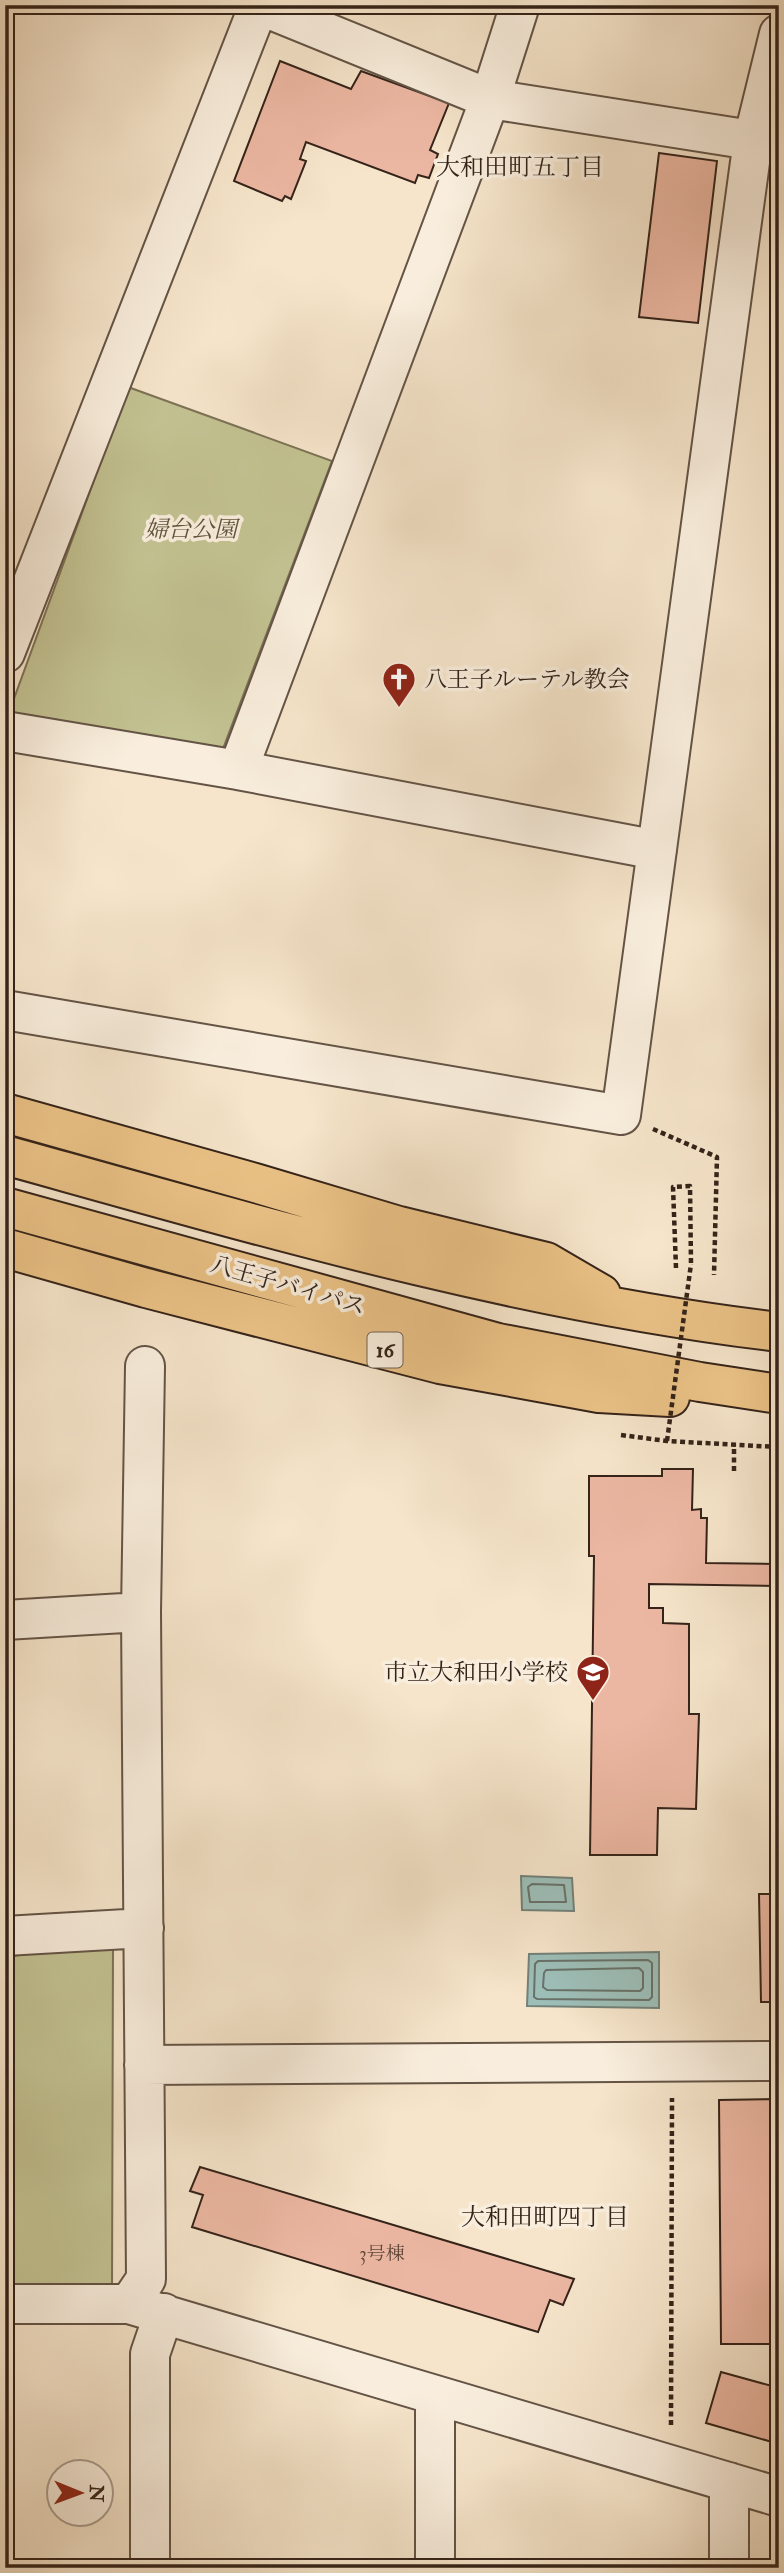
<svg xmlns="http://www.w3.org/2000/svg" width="784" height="2573" font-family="'IM FELL Double Pica','Noto Serif JP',serif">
<rect width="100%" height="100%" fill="#f6e5cb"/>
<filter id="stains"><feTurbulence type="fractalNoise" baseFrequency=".00286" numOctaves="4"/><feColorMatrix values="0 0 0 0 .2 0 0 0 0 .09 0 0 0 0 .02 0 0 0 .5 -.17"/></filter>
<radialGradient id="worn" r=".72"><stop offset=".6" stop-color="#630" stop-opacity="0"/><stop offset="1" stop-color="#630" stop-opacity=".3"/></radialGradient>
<path fill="#c3c292" stroke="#7c7256" stroke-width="2" d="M128,387L332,461L221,754L8,715Z
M113,1946L112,2294L5,2295V1958L23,1954Z"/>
<path fill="#9dbfb9" stroke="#738179" stroke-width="2" d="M521,1876L572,1878L574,1911L522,1910Z
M659,1952V2008L527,2006L529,1954Z"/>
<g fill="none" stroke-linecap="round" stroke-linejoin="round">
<path stroke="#687169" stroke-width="2" d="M532,1884L564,1885L566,1902H530L528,1887Z
M648,1960L652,1963V1997L649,2000L537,1999L534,1997L535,1964L538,1961Z
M639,1968L643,1972V1988L640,1991L547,1990L543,1987L544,1973L546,1970Z"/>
</g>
<path fill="#ecb7a2" stroke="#342319" stroke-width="2" d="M280,61L351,89L361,71L449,103L430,150L438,154L429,178L418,175L415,183L306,142L300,159L306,161L291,199L285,196L282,201L234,181Z
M659,153L717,161L698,323L639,317Z
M5,572L16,576L5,604Z
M662,1469H693L692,1510L701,1509V1518H707L706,1563L778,1564L779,1510V1799H776L778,1586L649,1584V1608H663V1623L689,1624V1714H699L696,1809L658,1808L657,1855H590L594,1556H589V1476H662Z
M759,1894H779V2002H761Z
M778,2099L779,2344H721L719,2100Z
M200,2167L574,2279L563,2305L550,2300L538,2332L192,2227L203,2195L190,2191Z
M721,2372L779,2388V2444L706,2423Z"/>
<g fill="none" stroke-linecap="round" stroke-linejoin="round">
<defs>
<path id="minor" d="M5,653L259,5L490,99L777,144
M5,731L238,770L657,850
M238,770L490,99L520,5
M5,1010L621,1115L753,140L779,34
M5,1620L141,1612
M5,1936L144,1928
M144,2065L779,2061
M5,2304H129L779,2497
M129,2304L146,2279L141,1612L145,1366
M435,2395V2568
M729,2482V2568
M150,2568V2354L164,2313"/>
<path id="highway" d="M5,1113L255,1183L399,1226L546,1262L601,1294
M5,1155C260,1226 515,1301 779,1332
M5,1207L498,1343L700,1382L779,1394
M5,1248L146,1288L440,1364L599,1393L670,1397"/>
</defs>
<use href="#minor" stroke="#645446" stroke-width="42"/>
<use href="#highway" stroke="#342319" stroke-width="42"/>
<path stroke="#342319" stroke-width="4.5" stroke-dasharray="5 3.5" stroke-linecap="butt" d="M653,1129L717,1157L714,1275
M676,1268L673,1187L690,1186L691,1264
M621,1435L667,1441L777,1447
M734,1471V1445
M671,2425L672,2098"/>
<use href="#minor" stroke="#f9eedd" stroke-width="38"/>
<use href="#highway" stroke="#ebc286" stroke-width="38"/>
<path stroke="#342319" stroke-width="4.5" stroke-dasharray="5 3.5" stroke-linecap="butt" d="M667,1441L691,1264"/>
</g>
<defs>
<symbol id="church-pin" viewBox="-11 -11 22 30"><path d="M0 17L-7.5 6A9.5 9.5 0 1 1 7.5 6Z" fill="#8f2418" stroke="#f9eedd"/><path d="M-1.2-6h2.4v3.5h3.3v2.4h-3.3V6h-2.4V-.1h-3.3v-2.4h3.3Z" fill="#fff"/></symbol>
<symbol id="school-pin" viewBox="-11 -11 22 30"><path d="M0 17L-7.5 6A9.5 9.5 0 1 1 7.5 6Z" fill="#8f2418" stroke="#f9eedd"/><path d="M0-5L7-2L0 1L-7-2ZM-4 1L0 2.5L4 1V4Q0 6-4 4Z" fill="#fff"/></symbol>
</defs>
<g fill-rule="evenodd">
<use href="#church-pin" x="380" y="660" width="38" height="52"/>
<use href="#school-pin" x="574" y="1653" width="38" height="52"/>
</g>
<g text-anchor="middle" stroke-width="7" stroke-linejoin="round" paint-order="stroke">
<g font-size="19" fill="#62483b">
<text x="382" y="2260">3号棟</text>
</g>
<rect fill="#f9eedd" stroke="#6f6054" stroke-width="2" x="367.5" y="1332.5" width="35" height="35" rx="5"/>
<g font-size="21" font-weight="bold" fill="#342319">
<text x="385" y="1357">16</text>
</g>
<g font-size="23" font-style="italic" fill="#5f533d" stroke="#f9eedd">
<text x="191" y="537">婦台公園</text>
</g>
<g font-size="23" fill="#342319" stroke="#f9eedd" text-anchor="start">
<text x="424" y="687">八王子ルーテル教会</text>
<text x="568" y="1680" text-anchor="end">市立大和田小学校</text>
</g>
<g font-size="23" fill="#342319" stroke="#f9eedd">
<text transform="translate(288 1285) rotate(16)" y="8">八王子バイパス</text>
</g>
<g font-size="24" fill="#342319" stroke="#f9eedd">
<text x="520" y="175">大和田町五丁目</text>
<text x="545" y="2225">大和田町四丁目</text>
</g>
</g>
<rect width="784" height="2573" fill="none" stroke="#f6e5cb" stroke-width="28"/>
<rect x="7" y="7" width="770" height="2559" fill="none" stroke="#342319" stroke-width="3.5"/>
<rect x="14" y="14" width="756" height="2545" fill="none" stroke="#342319" stroke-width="2"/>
<g transform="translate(80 2493) rotate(91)"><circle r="33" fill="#f9eedd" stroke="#aa9d8f" stroke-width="2"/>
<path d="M0-5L12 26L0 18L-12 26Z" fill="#8f2418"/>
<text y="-10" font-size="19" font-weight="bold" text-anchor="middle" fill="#342319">N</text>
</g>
<rect width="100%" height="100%" filter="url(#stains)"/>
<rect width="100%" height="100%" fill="url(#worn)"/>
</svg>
